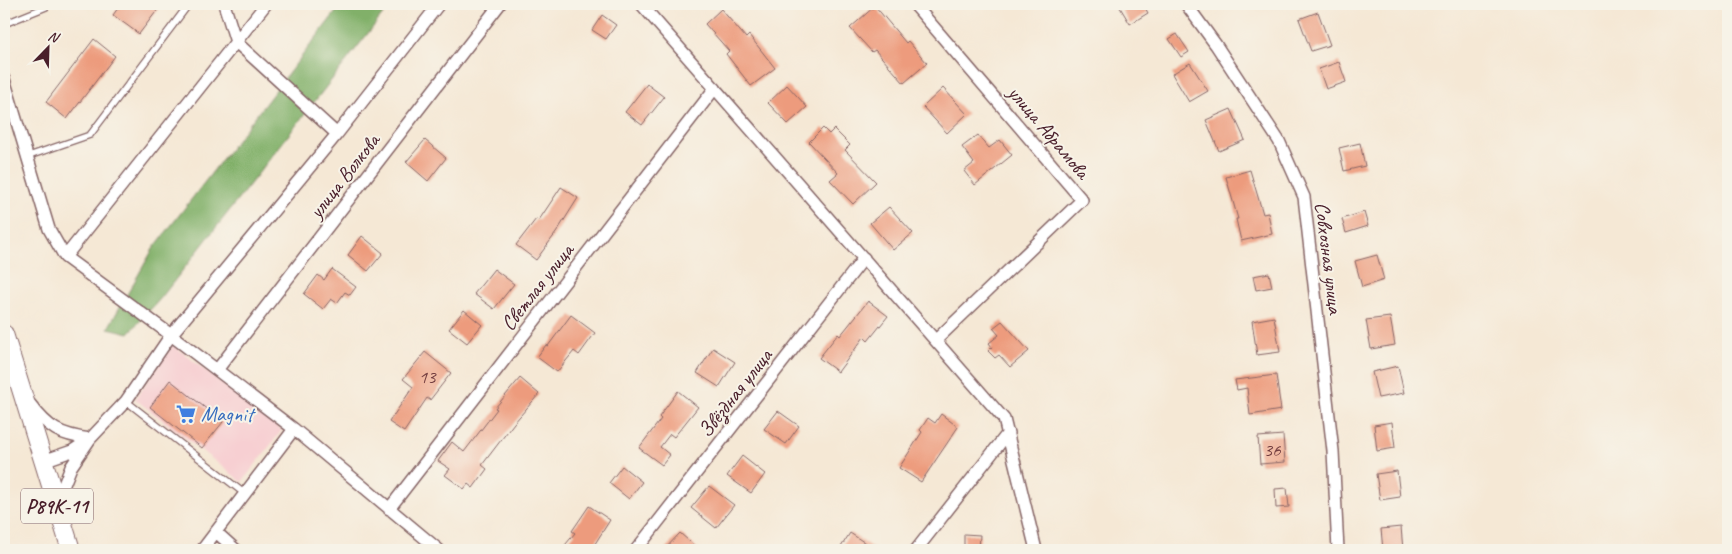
<svg xmlns="http://www.w3.org/2000/svg" width="1732" height="554" font-family="Caveat,sans-serif">
<rect width="100%" height="100%" fill="#f7f3e8"/>
<filter id="ink" filterUnits="userSpaceOnUse"><feTurbulence type="fractalNoise" baseFrequency=".02" numOctaves="2"/><feDisplacementMap in="SourceGraphic" scale="10" xChannelSelector="R" yChannelSelector="G"/><feConvolveMatrix kernelMatrix="1 2 1 2 8 2 1 2 1" color-interpolation-filters="sRGB"/></filter>
<filter id="wash" filterUnits="userSpaceOnUse"><feTurbulence type="fractalNoise" baseFrequency=".0096" numOctaves="4" result="noise"/><feDisplacementMap in="SourceGraphic" scale="20" xChannelSelector="R" yChannelSelector="G"/><feGaussianBlur stdDeviation="1.12" result="paint"/><feColorMatrix in="noise" values="0 0 0 0 0 0 0 0 0 0 0 0 0 0 0 0 0 1.4 0 .05"/><feComposite in="paint" operator="in"/></filter>
<g filter="url(#wash)">
<rect width="100%" height="100%" fill="#f5e8d5"/>
<path fill="#f7cfd2" d="M173,345L282,430L242,482L135,399Z"/>
<path fill="#81b069" stroke="#66684a" d="M342,4H391L161,298L129,333L108,328L153,249Z"/>
<g id="blocks">
<path fill="#ed9b7d" d="M121,4H162L139,34L113,15Z
M1118,4H1143L1148,13L1130,24Z
M875,6L906,43L908,41L927,63L904,83L875,50L872,52L850,28Z
M721,9L746,38L749,35L775,68L751,86L726,54L729,51L705,24Z
M1318,12L1330,45L1311,51L1299,19Z
M602,15L616,25L606,39L592,30Z
M1177,34L1189,52L1181,57L1169,39Z
M94,39L115,56L67,119L46,102Z
M1339,62L1346,82L1326,89L1319,69Z
M1190,63L1208,91L1189,102L1172,74Z
M647,84L664,97L642,125L625,112Z
M787,85L807,107L788,124L768,103Z
M943,88L967,114L947,133L923,107Z
M1231,109L1245,140L1219,151L1206,120Z
M823,128L829,134L834,129L850,145L845,150L876,182L853,204L830,180L838,173L809,142Z
M978,135L989,148L1000,140L1012,155L975,185L964,171L974,163L962,147Z
M425,140L446,158L428,181L406,162Z
M1360,143L1365,166L1344,171L1339,148Z
M1250,170L1263,214L1268,213L1272,234L1241,241L1236,219H1238L1226,177Z
M561,187L578,198L556,233L536,260L516,245L536,219L539,220Z
M889,207L913,233L893,250L870,223Z
M1364,212L1368,226L1346,233L1342,219Z
M362,236L383,253L368,271L348,255Z
M1377,255L1384,280L1362,287L1355,261Z
M332,269L356,287L350,295L345,292L337,303L331,299L323,309L304,294L318,275L324,280Z
M494,269L514,284L494,309L474,294Z
M1269,273L1272,287L1256,290L1253,276Z
M868,301L888,316L868,341L864,337L838,372L819,358L838,334L840,336Z
M464,310L482,325L467,343L449,329Z
M571,315L595,333L579,355L574,351L557,372L537,357L546,345L548,346Z
M1274,317L1280,352L1257,355L1252,321Z
M1390,317L1395,345L1371,349L1366,320Z
M1002,321L1029,351L1010,367L999,355L995,358L988,351L992,347L989,343L999,335L993,328Z
M713,348L735,362L719,387L697,373Z
M425,352L451,373L430,400L427,398L404,432L389,422L413,387L403,379Z
M1398,366L1404,393L1378,398L1372,372Z
M1276,375L1281,410L1250,415L1247,388L1237,390L1235,380Z
M520,378L539,394L514,423L482,465L487,469L473,488L468,484L464,489L445,475L450,469L438,461L452,442L464,452L497,409L495,408Z
M170,380L223,422L202,448L150,407Z
M678,391L698,407L674,437L670,434L660,447L670,455L662,465L639,448L661,419L659,417Z
M778,411L799,426L786,444L764,429Z
M941,414L958,427L921,482L899,468L922,432L920,430L928,418L935,423Z
M1392,422L1395,448L1377,451L1374,425Z
M1283,435L1285,462L1260,464L1258,437Z
M742,456L765,474L751,493L727,476Z
M622,466L642,482L629,499L609,483Z
M1397,471L1400,497L1380,500L1376,474Z
M709,486L734,505L716,528L691,508Z
M1287,488L1289,507L1276,508L1275,489Z
M589,506L610,520L591,550H561L575,533L572,531Z
M1401,527L1403,550H1383L1381,529Z
M680,533L699,550H664Z
M850,533L876,550H839Z
M964,534L980,535L979,550H964Z"/>
</g>
</g>
<g filter="url(#ink)">
<use href="#blocks" fill-opacity="0" stroke="#866566" stroke-width="1"/>
<g fill="none" stroke-linecap="round" stroke-linejoin="round">
<defs>
<path id="service" d="M4,24L46,7L48,4
M26,157L90,135L189,4
M126,401L245,494"/>
<path id="minor" d="M224,4L236,42
M641,4L1004,419L1036,550
M914,4L1082,200L936,340
M1186,4L1216,45L1279,141L1304,197L1333,451L1338,550
M236,42L337,134
M4,79L49,229L65,257L266,4
M65,257L171,335L294,429L439,550
M217,370L500,4
M30,404C49,429 60,435 90,439
M43,461L72,451L87,441
M64,509L63,500V487L71,467L90,439L126,401L171,335L337,134L439,4
M389,509L715,88
M216,532L236,550
M202,550L294,429
M636,550L864,258
M916,550L1008,433"/>
<path id="primary" d="M4,334L71,550"/>
</defs>
<use href="#service" stroke="#866566" stroke-width="8"/>
<use href="#minor" stroke="#866566" stroke-width="14"/>
<use href="#primary" stroke="#866566" stroke-width="20"/>
<use href="#service" stroke="#fff" stroke-width="5.5"/>
<use href="#minor" stroke="#fff" stroke-width="11"/>
<use href="#primary" stroke="#fff" stroke-width="18"/>
</g>
</g>
<defs>
<symbol id="supermarket-bare" viewBox="-9 -9 18 18"><path d="M-6-5.5h2.5l.6 2H6L4.5 2H-2.5L-4.4-4H-6ZM-1.5 3.2a1.3 1.3 0 1 0 .1 0ZM3 3.2a1.3 1.3 0 1 0 .1 0Z" fill="#3f7fe0" stroke="#f7f3e8" stroke-width="2.5" paint-order="stroke"/></symbol>
</defs>
<g fill-rule="evenodd">
<use href="#supermarket-bare" x="172" y="400" width="28" height="28"/>
</g>
<g text-anchor="middle" stroke-width="4" stroke-linejoin="round" paint-order="stroke">
<g font-size="19" fill="#733e40">
<text x="427" y="383">13</text>
<text x="1272" y="456">36</text>
</g>
<rect fill="#f7f3e8" stroke="#7e5f64" stroke-width="1" x="21" y="488.5" width="72" height="35" rx="4"/>
<g font-size="20" font-weight="bold" fill="#4a1f2b">
<text x="57" y="513">Р89К-11</text>
</g>
<g font-size="21" fill="#4a1f2b" stroke="#f7f3e8">
<text transform="translate(1049 132) rotate(50)" y="7">улица Абрамова</text>
<text transform="translate(344 176) rotate(-52)" y="7">улица Волкова</text>
<text transform="translate(1329 258) rotate(83)" y="7">Совхозная улица</text>
<text transform="translate(537 287) rotate(-52)" y="7">Светлая улица</text>
<text transform="translate(735 393) rotate(-52)" y="7">Звёздная улица</text>
</g>
<g font-size="21" fill="#366cbe" stroke="#f7f3e8" text-anchor="start">
<text x="201" y="421">Magnit</text>
</g>
</g>
<rect width="1732" height="554" fill="none" stroke="#f7f3e8" stroke-width="20"/>
<g transform="translate(48 48) rotate(23)" stroke="#f7f3e8" stroke-width="4" paint-order="stroke">
<path d="M0-4L9 19L0 12L-9 19Z" fill="#4a1f2b"/>
<text y="-8" font-size="14" font-weight="bold" text-anchor="middle" fill="#4a1f2b">N</text>
</g>
</svg>
